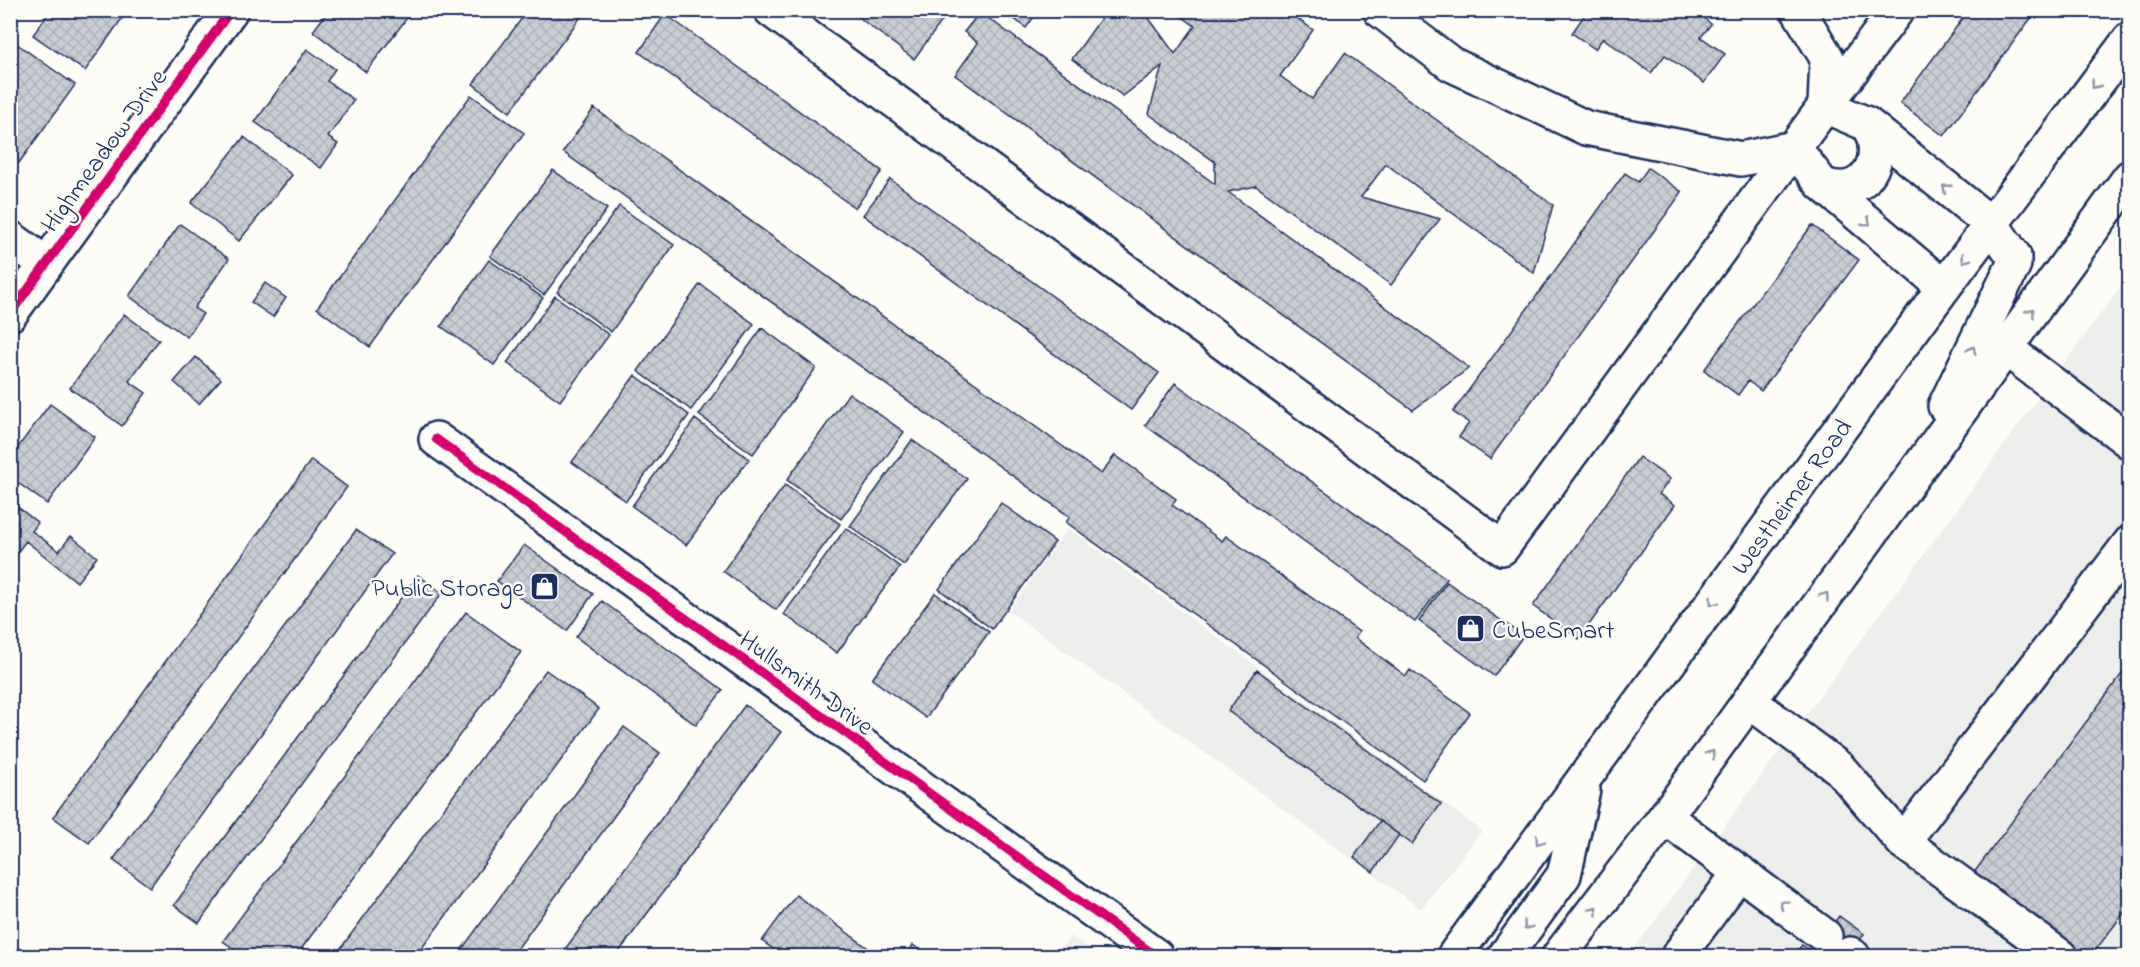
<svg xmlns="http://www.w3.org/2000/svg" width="2140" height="967" font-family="'Indie Flower',sans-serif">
<defs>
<pattern id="building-cross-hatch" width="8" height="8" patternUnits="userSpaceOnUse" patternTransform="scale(1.5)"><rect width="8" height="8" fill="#c9ccd3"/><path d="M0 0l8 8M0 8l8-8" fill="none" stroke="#acb0b8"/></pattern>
</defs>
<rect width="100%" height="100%" fill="#fdfcf7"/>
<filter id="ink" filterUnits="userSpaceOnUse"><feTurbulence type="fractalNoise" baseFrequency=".0167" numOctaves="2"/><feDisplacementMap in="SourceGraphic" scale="12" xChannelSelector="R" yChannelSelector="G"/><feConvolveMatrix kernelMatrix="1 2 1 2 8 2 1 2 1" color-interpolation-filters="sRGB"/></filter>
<g filter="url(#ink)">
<path fill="#edeeec" d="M2129,275V956H2001L1991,950L1986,956H1629Z
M1068,528L1482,831L1421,909L1009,611Z
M1071,936L1101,956H1055Z"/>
<path fill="url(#building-cross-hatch)" stroke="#1b2f5e" stroke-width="1.5" d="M51,10H128L85,71L33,35Z
M329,10H413L366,72L313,31Z
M528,10H586L510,112L473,84Z
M849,10H950L914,59Z
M1009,10H1039L1026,28L1007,13Z
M1107,10H1143L1175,54L1195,26L1173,10H1286L1313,30L1280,76L1312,99L1345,53L1553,205L1534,273L1386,164L1361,197L1440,219L1391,285L1256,186L1228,192L1469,368L1413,410L955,75L978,43L964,32L980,12L1215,184V162L1149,114L1162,66L1123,96L1072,59Z
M1588,10H1695L1711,24L1701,37L1725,54L1704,83L1665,55L1651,73L1603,38L1595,49L1572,33Z
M1969,10H2037L1944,136L1900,103Z
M665,14L882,171L855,208L639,52Z
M10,39L75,85L19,163L10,157Z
M307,49L335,69L327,81L354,100L328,137L338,144L321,168L255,122Z
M471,95L524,133L370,347L317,308Z
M594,108L1101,474L1115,455L1176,499L1172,505L1222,541L1226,536L1359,632L1355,638L1406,676L1410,670L1470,713L1423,780L1066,522L1070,517L563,152Z
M244,137L292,175L239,241L191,203Z
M1648,168L1682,192L1490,459L1459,437L1469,423L1453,412L1625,173L1638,182Z
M553,170L607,209L544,295L490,256Z
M890,179L1159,373L1131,410L863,215Z
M619,206L674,245L611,332L557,292Z
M180,224L229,259L194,308L203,314L187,337L129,296Z
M1812,225L1859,260L1761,391L1748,381L1738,395L1704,370Z
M489,260L543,298L494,365L441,326Z
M265,283L286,298L273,317L251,302Z
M700,284L754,324L691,410L638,371Z
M555,296L609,335L560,401L507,363Z
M124,314L159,340L129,381L146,393L122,426L70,388Z
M762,328L816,368L753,454L699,415Z
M196,357L221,379L199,404L174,382Z
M635,375L689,415L626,501L572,462Z
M1175,383L1447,579L1415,622L1145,425Z
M849,393L904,432L841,519L787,480Z
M50,404L95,437L47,504L10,477V458Z
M695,419L749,459L686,545L632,506Z
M912,440L967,479L904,565L850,526Z
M1639,457L1670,479L1659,494L1675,505L1579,639L1533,606Z
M311,460L347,487L89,843L53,817Z
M785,485L840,524L776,610L723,571Z
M10,501L38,523L32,531L59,551L71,536L97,557L77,582L26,541L10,561Z
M1001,503L1055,542L992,629L939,589Z
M846,528L900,567L837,653L784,614Z
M356,530L392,554L150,887L113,860Z
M524,545L593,594L567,631L497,581Z
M418,575L442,593L199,923L174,905Z
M1447,582L1523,636L1494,676L1419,621Z
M935,593L989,632L926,718L872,679Z
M602,601L723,690L696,725L576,637Z
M466,612L521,652L296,956H244L223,941Z
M2130,663V905L2091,956H2077L1970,878Z
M546,670L599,709L416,956H335Z
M1257,670L1441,804L1412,844L1228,711Z
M745,705L781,732L616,956H560Z
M624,727L660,753L512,956H457Z
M1380,821L1399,835L1373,872L1354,857Z
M796,895L872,951L868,956H783L762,941Z
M1839,916L1864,934L1848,956H1793L1802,945L1813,953Z
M913,945L929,956H905Z"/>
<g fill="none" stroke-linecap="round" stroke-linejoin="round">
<defs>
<path id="minor" d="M771,10L1502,548L1794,148
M1380,10L1451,64L1586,128L1741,159L1794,148
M1798,10L1827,58L1825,106
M1825,106L1897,10
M1822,184C1863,202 1890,158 1867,124
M10,238L46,264
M1944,287L1822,184L1794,148L1825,106L1867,124L1991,224
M10,314L231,10
M2005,348L2130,442
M436,439L1156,956
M1749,701L1839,768L1903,842L2060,956
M1665,817L1825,936
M1903,842L2130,543
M1850,954L1853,956
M1678,956L1740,872"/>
<g id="major">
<path d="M1945,406L2014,264V256L1991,224"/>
<path id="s1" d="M1454,956L1944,287L2130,39"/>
<path d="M1505,956L1564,875L1583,790"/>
<path d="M1559,956L1665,817L2130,177"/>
</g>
</defs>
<use href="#minor" stroke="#1b2f5e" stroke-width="38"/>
<use href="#major" stroke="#1b2f5e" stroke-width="38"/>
<use href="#minor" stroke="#fdfcf7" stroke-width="33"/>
<use href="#major" stroke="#fdfcf7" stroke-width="33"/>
<defs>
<path id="cycleway" d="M10,314L231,10
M436,439L1156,956"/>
</defs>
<use href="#cycleway" stroke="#fdfcf7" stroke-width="13"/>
<use href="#cycleway" stroke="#d6006c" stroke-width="9"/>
</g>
<defs><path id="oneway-chevron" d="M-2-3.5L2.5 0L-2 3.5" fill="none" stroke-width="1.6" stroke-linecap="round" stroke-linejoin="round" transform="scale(1.5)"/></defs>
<g stroke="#8c96aa">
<use href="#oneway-chevron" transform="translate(2095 85) rotate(127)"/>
<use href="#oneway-chevron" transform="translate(1946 188) rotate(-141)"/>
<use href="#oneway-chevron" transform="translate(1867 222) rotate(40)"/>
<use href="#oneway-chevron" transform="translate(1965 259) rotate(127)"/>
<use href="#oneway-chevron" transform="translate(2031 312) rotate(-54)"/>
<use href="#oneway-chevron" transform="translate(1972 350) rotate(-65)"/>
<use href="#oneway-chevron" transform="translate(1825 596) rotate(-54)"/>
<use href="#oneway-chevron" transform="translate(1713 602) rotate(126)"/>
<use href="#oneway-chevron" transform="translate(1711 754) rotate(-54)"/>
<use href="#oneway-chevron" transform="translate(1539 841) rotate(126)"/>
<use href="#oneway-chevron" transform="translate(1783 904) rotate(-143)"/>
<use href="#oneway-chevron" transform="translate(1594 910) rotate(-53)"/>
<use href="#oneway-chevron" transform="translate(1527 926) rotate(126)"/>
</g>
</g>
<defs>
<symbol id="shop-square" viewBox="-11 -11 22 22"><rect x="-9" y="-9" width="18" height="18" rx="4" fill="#1b2f5e" stroke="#fdfcf7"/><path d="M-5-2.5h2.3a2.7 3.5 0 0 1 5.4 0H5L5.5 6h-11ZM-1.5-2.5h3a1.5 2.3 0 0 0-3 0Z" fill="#fff"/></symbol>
</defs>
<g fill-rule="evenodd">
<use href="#shop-square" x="528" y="570" width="33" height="33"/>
<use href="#shop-square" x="1454" y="612" width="33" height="33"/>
</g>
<g text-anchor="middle" stroke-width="5" stroke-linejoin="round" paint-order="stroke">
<g font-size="26" fill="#1b2f5e" stroke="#fdfcf7">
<text transform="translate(103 150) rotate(-54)" y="9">Highmeadow Drive</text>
<text dy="9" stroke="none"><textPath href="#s1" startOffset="570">Westheimer Road</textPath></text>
<text transform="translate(807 682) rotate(36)" y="9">Hullsmith Drive</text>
</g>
<g font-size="26" fill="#1b2f5e" stroke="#fdfcf7" text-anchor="end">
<text x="524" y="596">Public Storage</text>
<text x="1492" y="638" text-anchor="start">CubeSmart</text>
</g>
</g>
<rect width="2140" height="967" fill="none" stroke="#fdfcf7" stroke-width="36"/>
<rect x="18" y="18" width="2104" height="931" fill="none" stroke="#1b2f5e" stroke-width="2" filter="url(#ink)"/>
</svg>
